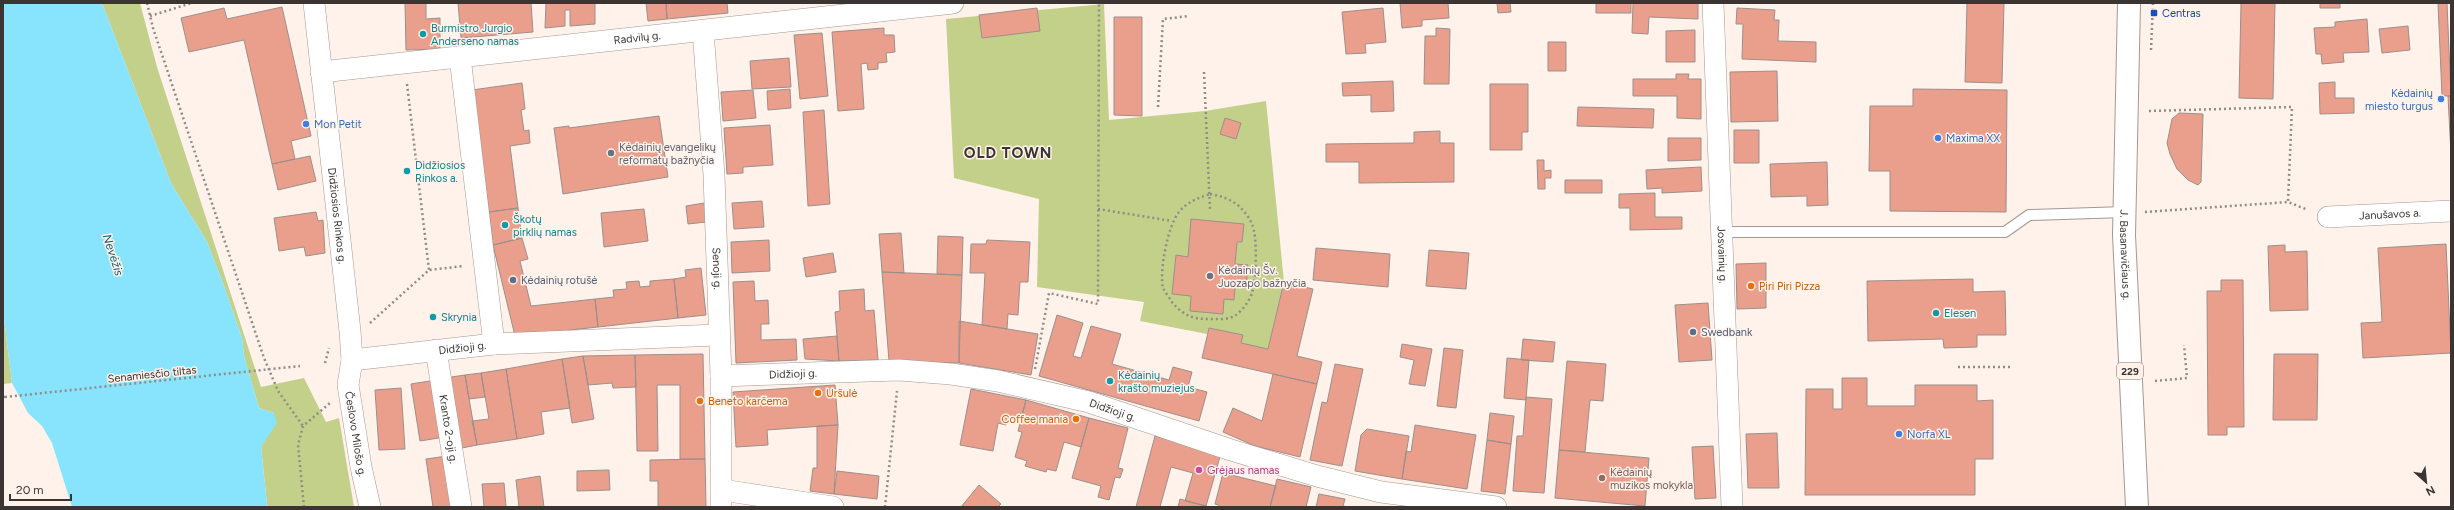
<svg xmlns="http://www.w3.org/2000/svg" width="2454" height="510" font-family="Figtree,sans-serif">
<rect width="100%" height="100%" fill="#fef2eb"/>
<path fill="#c3d08a" d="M102,3H140L157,67L261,387L304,378L326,422L339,418L354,507H269L267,504L261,447L274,413L259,408L244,356L242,338L224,286L207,242L171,183Z
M1104,4L1109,120L1205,111L1266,101L1284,282L1268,349L1241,343L1242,335L1209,328L1207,334L1140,321L1144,302L1037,287L1039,199L954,178L946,19Z
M3,311L12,383L3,384Z"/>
<path fill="#88e4fc" d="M3,3H102L171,183L207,242L224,286L242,338L244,356L259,408L274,413L277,423L261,447L267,504L269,507H72L52,443L42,426L28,413L12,383L3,311Z"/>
<path fill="#ea9f8c" stroke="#9c8f8b" d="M405,3H426V19L440,18V49L406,50Z
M458,3H531L533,32L461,38Z
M546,3H595V24L570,26V10H565V26L545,28Z
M646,3H666L667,19L648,21Z
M666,3H727L728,13L667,19Z
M1400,3H1448L1449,18L1422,20V26L1402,28Z
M1497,3H1510L1511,12L1498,13Z
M1596,3H1631V13H1596Z
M1633,3H1698V19L1649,17L1648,34L1632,33Z
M1967,3H2004L2002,83L1965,82Z
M2241,3H2275L2273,99L2239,98Z
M2320,3H2340V8H2320Z
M2438,3H2447L2451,96H2442Z
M282,7L311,136L291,141L295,159L272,164L244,40L189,52L181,18L224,8L227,19Z
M1037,8L1040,31L982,38L979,15Z
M1383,8L1386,42L1365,44L1366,53L1346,54L1342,12Z
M1737,8L1775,10L1774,20H1779L1778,41L1816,42V62L1742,59L1743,24H1736Z
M1114,17H1142V116L1114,115Z
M2367,19L2369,52L2343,53L2344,62L2322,64L2321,54H2316L2314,28L2335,27V22Z
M2408,26L2410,50L2382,53L2379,29Z
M884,28V35H894L895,52L886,53L887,62L878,63V69L868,70L867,63L861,64L864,109L838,111L832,32Z
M1436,28L1450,29L1449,84H1424L1425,36H1436Z
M1695,30V62H1666V31Z
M822,33L828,96L800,99L794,35Z
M1548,42H1566V71H1548Z
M789,58L791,87L752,89L750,61Z
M1777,71L1778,121L1731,122L1730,72Z
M1676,74H1689L1688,79H1701V119L1677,118V96H1633V79H1676Z
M1393,81L1394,111L1371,112V95L1343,96L1342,83Z
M2335,82V98H2354V113L2320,114L2319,83Z
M522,83L525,109L521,110L524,131L529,130L530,143L510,146L518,208L489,212L472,90Z
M1490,84H1528V132H1522V150H1490Z
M790,89L791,108L768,110L767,91Z
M1913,89L2007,90L2006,212L1890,211V171H1869L1870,106H1913Z
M753,90L756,118L723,121L721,92Z
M2448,96H2451V155Z
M1578,107L1654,109L1653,128L1577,126Z
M824,110L830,204L808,206L803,112Z
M2179,113L2203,114L2201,182L2198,185L2188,180L2177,169L2170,154L2167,143L2170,129L2172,119Z
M659,116L668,177L563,194L554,128L569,126V128Z
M1225,118L1241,123L1236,139L1220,134Z
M770,125L773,165L743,167V173L727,174L724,128Z
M1734,130H1759V163H1734Z
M1440,131V143H1454V182L1359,183V162H1326V144L1414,143V132Z
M1668,138H1701V160L1668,161Z
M310,156L316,181L278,190L272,164Z
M1537,160H1544V171L1551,170V178H1545V189H1538Z
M1827,162L1828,205L1807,206V196L1771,197L1770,164Z
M1701,167L1702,191L1662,193V188L1647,189L1646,170Z
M1565,180H1602V193H1565Z
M1655,193V217H1682V229L1630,230V208H1619V194Z
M762,201L764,227L734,229L732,203Z
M704,203L706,222L688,224L686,206Z
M518,208L522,238L493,245L489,212Z
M644,209L648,241L604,247L601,213Z
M316,212L318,221L323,220L325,253L306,256L304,247L279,251L274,218Z
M1191,219L1244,224L1242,242H1237L1235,264L1248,265L1246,288L1235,287L1234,300L1224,299L1223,314L1190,311L1191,296L1172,294L1176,255L1188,257Z
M901,233L904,273L882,272L879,234Z
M938,236L963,237L962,275L937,274Z
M522,238L528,259L520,261L531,306L595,299L598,327L515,336L493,245Z
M769,240L770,271L732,273L731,242Z
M987,240L1030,242L1028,282H1020L1018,315L1008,314L1007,329L982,325L985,273H970L971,244H986Z
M2446,244L2451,353L2363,358L2361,323L2382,322L2378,248Z
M2285,245V252L2307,251L2308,310L2270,311L2268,246Z
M1316,248L1390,254L1388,287L1313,280Z
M1429,250L1469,253L1466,289L1426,286Z
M833,253L836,272L806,277L803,258Z
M1766,263V308L1737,309L1736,264Z
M701,268L706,315L678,318L674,279L686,277L685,270Z
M882,272L962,275L959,363L889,361Z
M674,279L678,318L598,327L595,299L614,297L613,290L627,289L626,282L639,281L640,287L650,286V281Z
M1973,279V292L2005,291L2006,335H1977V347L1944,348L1943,339L1868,341L1867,281Z
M2221,280H2243L2244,427H2227V435H2208L2207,291H2221Z
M754,281L755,301L768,300L769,324H761V340L796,339L797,360L736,363L733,282Z
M1284,282L1313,289L1297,356L1322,362L1317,384L1202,358L1209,328L1243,335L1241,343L1268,349Z
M864,289L865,311L874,310L878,360L839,361L835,312L840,311L839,291Z
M1708,303L1712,360L1679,362L1675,305Z
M1057,315L1083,323L1073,356L1081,358L1091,326L1121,334L1112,364L1169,380L1173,367L1192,372L1188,387L1207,392L1199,421L1039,376Z
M959,321L1038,334L1031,375L959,363Z
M837,336L839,361L805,359L803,339Z
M1523,339L1555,342L1553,362L1521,360Z
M1402,344L1432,349L1425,386L1409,384L1414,360L1400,357Z
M1444,348L1463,350L1456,408L1437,406Z
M703,354L705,459H680V385H657L658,451H637L635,355Z
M2274,354H2318L2317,420H2273Z
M635,355L636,387L613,388L612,383L588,385L583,356Z
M583,356L594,419L572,423L562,359Z
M1507,358L1529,360L1526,400L1504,398Z
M562,359L570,408L541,412L544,434L517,439L506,369Z
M1567,361L1606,364L1603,401L1590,400L1585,452L1559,450Z
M1335,364L1363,369L1342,466L1310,460L1322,402L1327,403Z
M506,369L517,439L477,445L472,421L489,419L481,373Z
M481,373L485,397L469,399L465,375Z
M1273,374L1317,384L1300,457L1255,446L1223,432L1233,408L1262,421Z
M465,375L477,445L457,449L445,378Z
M1842,378H1867V406H1915V385H1977V401L1993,400V459H1975V495H1805L1806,389H1833V409H1842Z
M436,380L445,437L420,441L411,384Z
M835,385L838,425L767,430L768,445L736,447L733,392Z
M401,388L405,449L379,450L375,390Z
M971,389L1026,400L1021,420L1007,418L1006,425L998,423L993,451L960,445Z
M1526,397L1552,399L1544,493L1513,491L1517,436H1523Z
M1026,400L1089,418L1081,447L1064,442L1056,471L1047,469L1046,472L1025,466L1027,461L1015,457L1022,432L1018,431Z
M1490,413L1514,416L1511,444L1487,440Z
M1089,418L1128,428L1118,468L1123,469L1120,478L1115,477L1109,500L1098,497L1101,486L1072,478Z
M838,425L834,494L810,491L813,468H817V426Z
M1415,425L1476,435L1467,489L1402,479L1406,451L1411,452Z
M1367,429L1409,436L1402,479L1355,471L1361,435Z
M1777,433L1779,488H1748L1746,434Z
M1155,436L1221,453L1206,506L1185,501L1193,473L1171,467L1160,507H1136Z
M1487,440L1511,444L1505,494L1481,491Z
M1713,446L1716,498L1695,499L1692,447Z
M1559,450L1649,458L1645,506L1555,498Z
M447,456L454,507H433L426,459Z
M705,459L706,507H658V481H650V460Z
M609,470L610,490L577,491V471Z
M837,471L879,476L877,499L834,494Z
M1223,473L1276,486L1270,507H1218L1219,505L1215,504Z
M540,476L544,507H519L516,480Z
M1277,479L1311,487L1306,507H1270Z
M504,483L506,507H484L482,484Z
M979,485L1001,504L998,507H961Z
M1319,494L1345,499L1343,506L1349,507H1316Z
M1180,499L1206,506V507H1178Z"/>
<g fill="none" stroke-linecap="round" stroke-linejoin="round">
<defs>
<path id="lane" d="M1721,232H2005L2029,215L2125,212"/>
<g id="street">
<path id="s1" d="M314,3L350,331L352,360L348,385L361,467L370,507"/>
<path id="s2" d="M1713,3L1732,507"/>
<path id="s3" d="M703,31L714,175L721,376V507"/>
<path d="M460,57L494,344"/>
<path id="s4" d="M321,72L953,3"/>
<path id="s5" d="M2328,217L2451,211"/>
<path id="s6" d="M436,350L461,507"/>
<path id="s7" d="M352,360L494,344L718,335"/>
<path id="s8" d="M721,376L899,370L951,374L998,381L1089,402L1231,450L1317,476L1381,492L1496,507"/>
<path d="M722,490L833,507"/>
</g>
<g id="primary">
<path id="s9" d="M2129,3L2124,235L2137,507"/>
</g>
</defs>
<use href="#lane" stroke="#a49892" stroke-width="12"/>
<use href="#street" stroke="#a49892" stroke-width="22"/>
<use href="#primary" stroke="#a49892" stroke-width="24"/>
<path stroke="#938b86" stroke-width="2.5" stroke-dasharray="2 3" stroke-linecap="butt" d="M147,3L153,28L264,358L278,391L303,426
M150,16L192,3
M2151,50L2153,3
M1204,72L1210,209
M407,84L429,270
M1158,107L1163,19L1189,16
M2149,111L2292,107L2288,202
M1210,194C1229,197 1243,205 1252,224C1258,238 1256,277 1252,293C1250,300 1242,311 1236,315C1229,320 1218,319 1209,319C1191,319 1183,315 1171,301C1169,297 1165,292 1163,288C1159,271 1168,225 1179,212C1187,202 1198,198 1210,194Z
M1098,209L1172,221
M2145,212L2288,202L2308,210
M370,323L429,270L464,266
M325,363L329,348
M1958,367H2011
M1035,369L1049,293L1098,304L1099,3
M2155,381L2187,378L2184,345
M3,397H5
M304,507L298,445L303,426L330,403
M885,507L897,391"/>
<use href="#lane" stroke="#fff" stroke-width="10"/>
<use href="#street" stroke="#fff" stroke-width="21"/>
<use href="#primary" stroke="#fff" stroke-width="22"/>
<path stroke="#938b86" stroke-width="2.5" stroke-dasharray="2 3" stroke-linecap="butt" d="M5,397L300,366"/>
</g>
<rect fill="#1a4fb4" stroke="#fef2eb" stroke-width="1.5" x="2150" y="9" width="8" height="8" rx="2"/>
<g fill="#0f9aa8" stroke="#fef2eb" stroke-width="1.5">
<circle cx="423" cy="34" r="4"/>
<circle cx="407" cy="171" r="4"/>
<circle cx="505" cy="225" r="4"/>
<circle cx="1936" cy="313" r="4"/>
<circle cx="433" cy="317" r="4"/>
<circle cx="1110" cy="381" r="4"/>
</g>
<g fill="#3f7fe0" stroke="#fef2eb" stroke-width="1.5">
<circle cx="2441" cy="99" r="4"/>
<circle cx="306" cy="124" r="4"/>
<circle cx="1938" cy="138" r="4"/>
<circle cx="1899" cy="434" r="4"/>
</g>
<g fill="#6b7280" stroke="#fef2eb" stroke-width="1.5">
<circle cx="611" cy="153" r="4"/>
<circle cx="1210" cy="276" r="4"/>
</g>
<g fill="#5c6f8a" stroke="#fef2eb" stroke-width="1.5">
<circle cx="513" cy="280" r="4"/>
<circle cx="1693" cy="332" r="4"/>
</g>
<g fill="#e8710a" stroke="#fef2eb" stroke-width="1.5">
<circle cx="1751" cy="286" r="4"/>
<circle cx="818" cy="393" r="4"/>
<circle cx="700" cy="401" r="4"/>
<circle cx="1076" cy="419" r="4"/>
</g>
<circle fill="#d1479c" stroke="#fef2eb" stroke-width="1.5" cx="1199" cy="470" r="4"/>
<circle fill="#8d6e63" stroke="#fef2eb" stroke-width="1.5" cx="1602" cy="478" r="4"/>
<g text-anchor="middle" stroke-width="3" stroke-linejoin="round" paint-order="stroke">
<rect fill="#fef2eb" stroke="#756e6a" stroke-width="1" x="2117" y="363" width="26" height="16" rx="3"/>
<g font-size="10" font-weight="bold" fill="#3a3532">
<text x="2130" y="375">229</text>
</g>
<g font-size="11" fill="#164399" stroke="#fef2eb" text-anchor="start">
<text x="2162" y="17">Centras</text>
</g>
<g font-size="11" fill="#0d838f" stroke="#fef2eb" text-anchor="start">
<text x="431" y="32">Burmistro Jurgio<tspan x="431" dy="13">Anderseno namas</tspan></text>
<text x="415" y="169">Didžiosios<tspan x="415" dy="13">Rinkos a.</tspan></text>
<text x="513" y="223">Škotų<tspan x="513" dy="13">pirklių namas</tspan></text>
<text x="1944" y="317">Elesen</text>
<text x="441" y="321">Skrynia</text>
<text x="1118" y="379">Kėdainių<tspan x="1118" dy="13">krašto muziejus</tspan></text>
</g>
<g font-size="11" fill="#3a3532" stroke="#fef2eb">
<text dy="4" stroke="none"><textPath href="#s4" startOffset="318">Radvilų g.</textPath></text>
<text dy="4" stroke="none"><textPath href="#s5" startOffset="62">Janušavos a.</textPath></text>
<text dy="4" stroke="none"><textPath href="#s1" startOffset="214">Didžiosios Rinkos g.</textPath></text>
<text dy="4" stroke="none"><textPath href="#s2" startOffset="252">Josvainių g.</textPath></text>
<text dy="4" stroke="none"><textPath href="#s9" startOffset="252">J. Basanavičiaus g.</textPath></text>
<text dy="4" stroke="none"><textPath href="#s3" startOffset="238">Senoji g.</textPath></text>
<text dy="4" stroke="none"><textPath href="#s7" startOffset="111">Didžioji g.</textPath></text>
<text transform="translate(152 374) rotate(-6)" y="4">Senamiesčio tiltas</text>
<text dy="4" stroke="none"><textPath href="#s8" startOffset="72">Didžioji g.</textPath></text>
<text dy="4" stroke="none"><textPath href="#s8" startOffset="396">Didžioji g.</textPath></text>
<text dy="4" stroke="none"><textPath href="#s6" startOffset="80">Kranto 2-oji g.</textPath></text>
<text dy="4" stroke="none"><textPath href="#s1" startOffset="434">Česlovo Milošo g.</textPath></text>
</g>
<g font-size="11" fill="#366cbe" stroke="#fef2eb" text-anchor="start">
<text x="2433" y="97" text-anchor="end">Kėdainių<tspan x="2433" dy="13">miesto turgus</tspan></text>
<text x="314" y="128">Mon Petit</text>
<text x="1946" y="142">Maxima XX</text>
<text x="1907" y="438">Norfa XL</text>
</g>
<g font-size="11" fill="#5b616d" stroke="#fef2eb" text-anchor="start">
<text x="619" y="151">Kėdainių evangelikų<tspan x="619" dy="13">reformatų bažnyčia</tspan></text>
<text x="1218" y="274">Kėdainių Šv.<tspan x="1218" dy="13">Juozapo bažnyčia</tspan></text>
</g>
<g font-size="11" fill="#4e5e75" stroke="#fef2eb" text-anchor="start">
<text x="521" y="284">Kėdainių rotušė</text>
<text x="1701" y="336">Swedbank</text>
</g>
<g font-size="11" fill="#c56008" stroke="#fef2eb" text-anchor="start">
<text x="1759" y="290">Piri Piri Pizza</text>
<text x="826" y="397">Uršulė</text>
<text x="708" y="405">Beneto karčema</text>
<text x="1068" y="423" text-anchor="end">Coffee mania</text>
</g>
<g font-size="11" fill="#b23c85" stroke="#fef2eb" text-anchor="start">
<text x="1207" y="474">Grėjaus namas</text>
</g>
<g font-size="11" fill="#785e54" stroke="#fef2eb" text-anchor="start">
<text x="1610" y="476">Kėdainių<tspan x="1610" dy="13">muzikos mokykla</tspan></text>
</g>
<g font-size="12" font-style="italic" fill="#115f6f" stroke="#fef2eb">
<text transform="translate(113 255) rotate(72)" y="4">Nevėžis</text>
</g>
<g font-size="15" font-weight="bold" letter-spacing="1" fill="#3a3532" stroke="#fef2eb">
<text x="1008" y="158">OLD TOWN</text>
</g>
</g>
<rect width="2454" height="510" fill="none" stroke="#3a3532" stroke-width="8"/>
<g transform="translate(2426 482) rotate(153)" stroke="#fef2eb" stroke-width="3" paint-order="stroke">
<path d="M0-3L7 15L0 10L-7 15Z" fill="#3a3532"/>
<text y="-6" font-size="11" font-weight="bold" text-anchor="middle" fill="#3a3532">N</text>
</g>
<path d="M10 494v6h61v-6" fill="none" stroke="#3a3532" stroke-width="2"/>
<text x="16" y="494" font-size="12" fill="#3a3532" stroke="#fef2eb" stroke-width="3" paint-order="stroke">20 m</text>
</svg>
